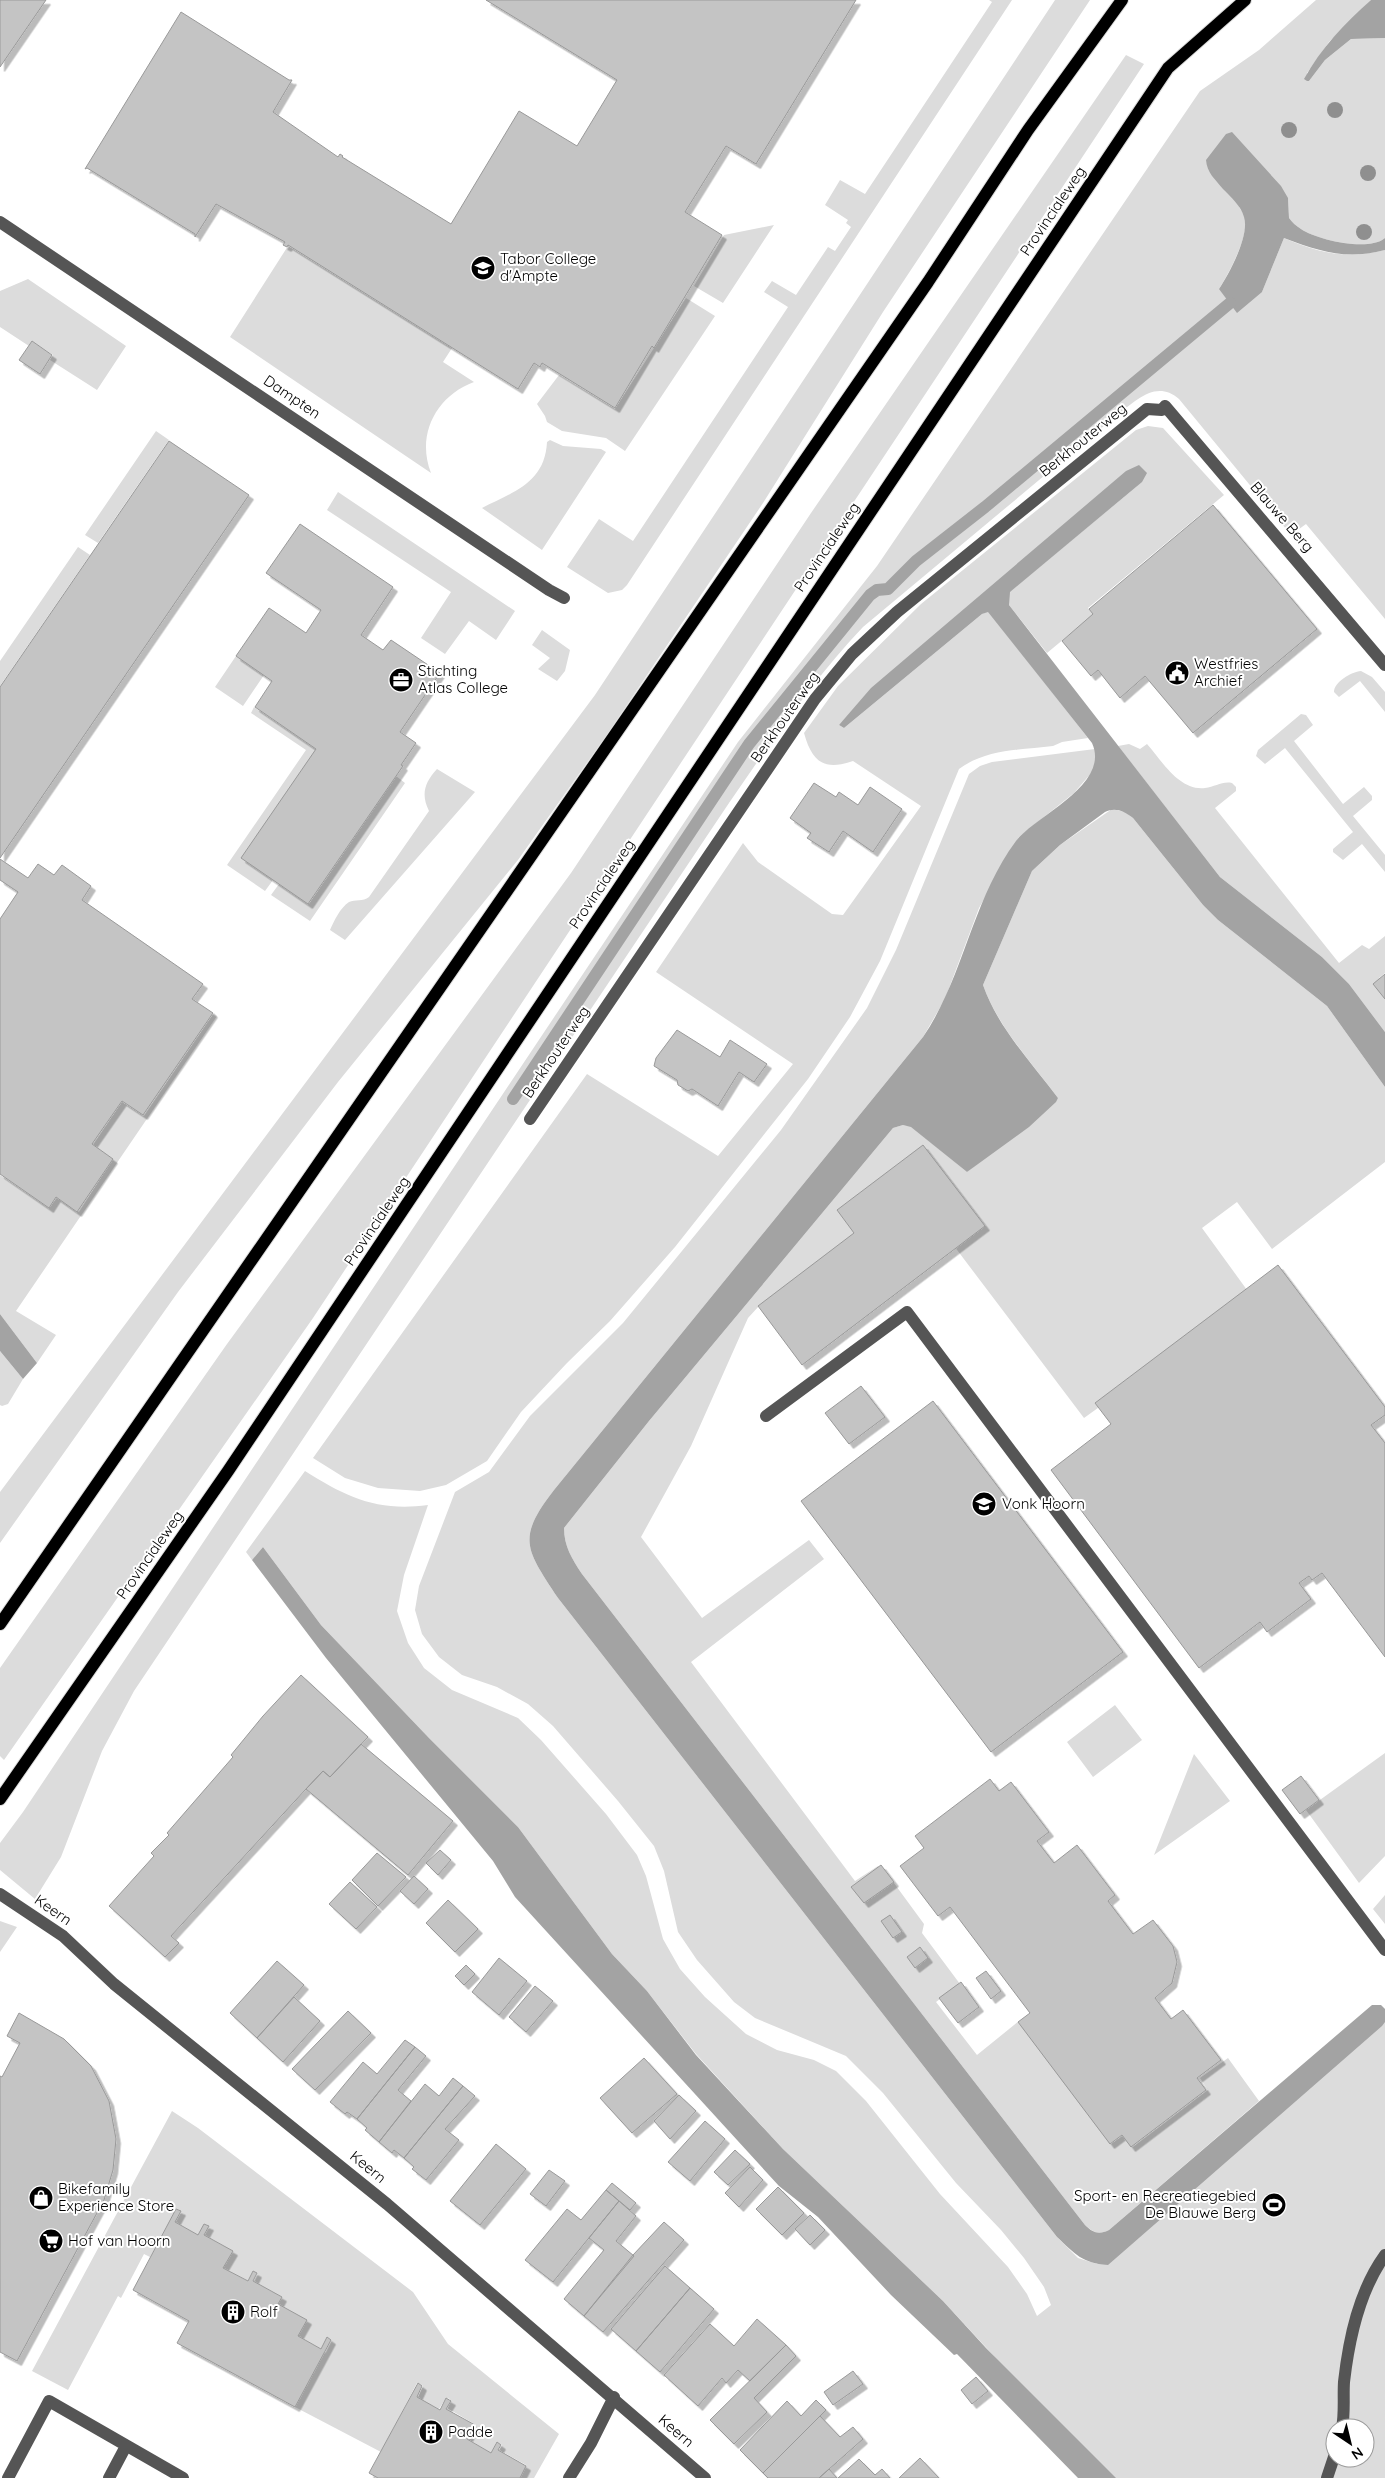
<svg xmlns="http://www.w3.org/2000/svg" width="1385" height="2478" font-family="Quicksand,sans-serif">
<defs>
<filter id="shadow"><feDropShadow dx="4.5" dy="4.5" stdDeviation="0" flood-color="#0004"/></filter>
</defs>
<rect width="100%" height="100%" fill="#fff"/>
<path fill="#dcdcdc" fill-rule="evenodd" d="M989,0H1012L627,585L622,590L608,593L567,567L599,519L633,541L788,307L764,292L772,281L796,295L828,247L835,251L851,227L846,223L848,220L825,205L840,180L865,194L992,2Z
M1055,0H1090L883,312L763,503L608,733L518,860L338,1082L178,1292L0,1543V1492L595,695Z
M1316,0H1371L1329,42L1307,73L1309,81L1325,60L1351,39L1385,38V238C1369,252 1317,240 1301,229C1296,226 1292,222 1289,218L1288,198L1239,207C1241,210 1244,215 1245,218C1249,236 1229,273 1219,289L1262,292L1284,238C1320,253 1346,260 1385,250V619L1306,524L1291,535L1179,399C1156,379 1136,401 1117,415L863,627C812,681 771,742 729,803L134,1691L102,1751L61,1857L35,1899L0,1870V1843L23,1812L738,742L877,566L1200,91L1259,50Z
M1126,55L1144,64L313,1318L4,1760L0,1756V1668L227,1344L571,873L811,513Z
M774,225L723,303L694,286L724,235Z
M288,246L452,348L443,362L474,382C436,396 416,435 431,473L230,337Z
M28,279L126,346L97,390L50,360L53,355L32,341L29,346L0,327V291Z
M686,298L715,316L625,451L606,438L562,431L547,422L545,416L537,404L559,375L615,409Z
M1148,426L1163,428L1224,495L1088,608L1094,614L1047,653L1009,605V592L1142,482L839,725L844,728L982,614L988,611L1088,738L1062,742L1053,746C1020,750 986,749 959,769L880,961L850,1017L808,1079L675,1247L610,1321L567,1363L521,1412L487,1461L446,1485L420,1491L378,1488L345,1478L313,1458L587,1074L718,1156L793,1064L656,972L743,843L758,862L832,914L843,915L921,806L853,761C824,771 812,762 804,733L838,686L921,604L1136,430Z
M156,431L169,440L98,543L85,535Z
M550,440L563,446L601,449L606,452L542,550L482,508C513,492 545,483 547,442Z
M338,492L515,611L496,640L469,621L445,654L421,638L451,592L327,510Z
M78,547L90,555L0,686V661Z
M542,630L570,650L565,671L557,681L538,669L550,658L532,645Z
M236,656L264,675L243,706L215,687Z
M1361,671L1372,677L1385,692V712L1360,681L1339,697L1334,692C1334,682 1351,672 1361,671Z
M254,707L316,749L273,880L265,891L227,865L306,750L251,713Z
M1301,714L1306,715L1313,725L1294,741L1343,804L1364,787L1372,796V800L1353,816L1385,855V872L1362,844L1343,860L1333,852V849L1353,832L1285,748L1265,764L1256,756L1258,750Z
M1129,744L1140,749L1147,744C1162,761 1179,791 1205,788C1215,787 1222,781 1232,783L1236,787V791L1215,808L1339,963L1362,945L1369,949L1385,936V973L1379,978L1385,986V1032L1349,984L1322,957L1220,877L1118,746Z
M1095,749L1097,754L1093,771L1074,793L1019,837L979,908L945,999L923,1037L554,1490C516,1539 526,1549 558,1598L1057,2237L1078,2258L1097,2264L1385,2011V2478H1097L993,2355L943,2301L783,2149L696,2054L647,1991L612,1954L518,1827L429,1738L321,1625L263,1547L252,1560L246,1552L305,1471C346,1497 378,1512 428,1505L404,1575L397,1611L408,1643L424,1668L452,1690L518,1718L541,1740L606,1814L637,1855L646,1876L663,1939L680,1969L705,1997L746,2034L777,2050L814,2060L836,2071L866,2101L940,2194L1008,2267L1027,2294L1037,2316L1051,2305L1044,2287L1024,2258L1001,2230L956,2183L883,2093L846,2056L755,2018L734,2002L697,1960L678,1932L664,1871L654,1846L618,1801L553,1726L528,1704L497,1687L462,1675L439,1657L422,1634L415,1610L419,1586L455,1492L489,1472L530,1416L623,1323L781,1130L867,1008L896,950L969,774L980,766L992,762ZM1335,2428H1365V2458H1335Z
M437,769L475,792L345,940L330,930C334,921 340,908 349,902C355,899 363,902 369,897L429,811C421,795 424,783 437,769Z
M396,776L405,783L310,921L271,895L279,884L309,904Z
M1112,809L1125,812L1133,818L1203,905L1218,920L1327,1006L1385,1087V1162L1272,1249L1237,1202L1202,1228L1271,1323L1141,1377L1084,1418L942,1230L759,1306L748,1318L691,1446L641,1537L702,1618L809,1540L824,1559L691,1662L855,1881L878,1866L891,1879L924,1924L922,1933L960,1984L936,2002L977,2055L1019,2021L1111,2144L1124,2135L1133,2147L1208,2090L1200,2078L1228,2058L1259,2101L1109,2230C1099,2235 1094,2233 1085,2225L582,1574C572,1559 564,1546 564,1528L649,1421L893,1128L903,1125L911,1126L967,1172L1058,1098C1032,1063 998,1027 983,985L1032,871L1060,845Z
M214,1013L217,1016L16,1311L56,1335L37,1363L0,1314V1175L49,1208L57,1198L79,1212L113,1159L93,1145L122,1102L144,1116Z
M0,1351L23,1379L8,1404L2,1406L0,1405Z
M1115,1705L1142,1740L1093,1777L1067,1742Z
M1385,1753V1856L1359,1883L1306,1810Z
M1194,1754L1230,1801L1154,1855Z
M1385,1895V1924L1373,1909Z
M0,1921L17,1927L0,1952Z
M172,2111L198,2128L413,2292L448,2344L559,2434L534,2478H520L526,2465L499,2450L502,2445L496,2443L491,2453L468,2439L476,2425L447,2408L450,2399L446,2398L439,2409L418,2398L423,2386L417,2383L381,2452L295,2407L331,2340L327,2338L321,2349L298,2336L278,2304L282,2297L253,2281L257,2273L253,2271L248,2281L223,2268L233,2251L204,2235L209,2226L205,2224L198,2235L175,2222L181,2211L177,2209L150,2257L144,2254L121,2298L118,2296L68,2390L32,2371Z"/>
<path fill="#a3a3a3" d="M1371,0H1385V38L1351,39L1325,60L1309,81H1307L1304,79C1321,48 1345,23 1371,0Z
M1232,132L1281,186L1288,198L1289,218C1292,222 1296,226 1301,229C1317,240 1369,252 1385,238V250C1346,260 1321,252 1284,238L1262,292L1237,313L1219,289C1229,274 1250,235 1244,217C1241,206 1231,197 1223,189C1215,179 1207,173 1206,160L1226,134Z
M1139,465L1147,473L1142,482L1010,592L1009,605L1220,877L1322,957L1349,984L1385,1032V1087L1327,1006L1218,920L1203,905L1133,818C1124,811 1115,807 1105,812L1060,845L1032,871L983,985C998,1028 1032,1063 1058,1098L1056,1102L1029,1127L967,1172L911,1127L903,1125L893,1128L649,1421L564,1528C564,1546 572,1559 582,1574L1085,2225C1093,2233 1099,2235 1109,2230L1372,2005H1381L1385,2009V2022L1382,2026L1108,2265C1082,2263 1075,2254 1057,2237L558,1598C526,1549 516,1539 554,1490L923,1037C964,977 972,900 1016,841C1036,815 1111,785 1092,743L988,612L982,614L844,728L839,725L871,688L1126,471Z
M0,1314L37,1363L23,1379L0,1351Z
M263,1547L321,1625L429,1738L518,1827L612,1954L647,1991L696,2055L783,2149L943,2301L986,2348L1116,2478H1078L957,2354L954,2355L891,2295L818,2217L779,2186L515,1897L493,1861L326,1658L252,1560Z"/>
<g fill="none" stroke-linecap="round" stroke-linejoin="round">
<path stroke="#a3a3a3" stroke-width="12" d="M513,1099L749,744L870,595L877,590L888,589L916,561L985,507L1230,303"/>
</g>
<path fill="#c4c4c4" stroke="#999" filter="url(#shadow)" d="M0,0H46L0,67Z
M486,0H856L756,164L726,146L685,212L722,235L654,348L652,346L615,408L542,363L540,367L534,363L518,389L288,245L287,247L283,245L285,242L216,204L195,237V234L87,168L85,169L181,12L289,80H292L273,112L338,157L340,154L343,156L342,157L451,224L519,111L577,146L617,80Z
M32,341L52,355L40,374L19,360Z
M169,441L249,495L0,858V687Z
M1213,505L1317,629L1193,733L1145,676L1120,698L1098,670L1091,676L1062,641L1093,614L1089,609Z
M300,524L393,587L361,635L383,650L391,640L440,673L400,732L416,743L401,765L403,766L308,904L241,858L316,749L255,707L272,681L236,656L269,608L306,633L321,610L266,573Z
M814,783L836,797L839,792L858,805L870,787L902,809L873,852L843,831L829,852L807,838L811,833L790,818Z
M0,859L28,878L38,864L54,875L62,865L91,886L82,900L203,984L192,999L213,1013L143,1115L122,1101L92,1144L113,1159L77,1212L56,1197L49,1208L0,1174V919L18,892L0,880Z
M1385,974V999L1373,984Z
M677,1030L720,1057L730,1040L767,1064L754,1082L739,1072L718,1106L692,1089L688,1091L678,1085L677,1080L654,1066L656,1058Z
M923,1145L985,1226L802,1365L758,1306L854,1233L837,1210Z
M1278,1265L1385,1407V1415L1371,1425L1385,1443V1657L1322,1573L1312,1580L1309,1576L1299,1583L1311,1599L1267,1632L1260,1622L1199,1668L1051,1470L1111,1424L1095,1403Z
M861,1386L885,1417L849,1444L825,1413Z
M933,1401L1123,1652L991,1752L801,1501Z
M301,1675L368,1737L330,1777L323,1771L306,1789L171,1936L179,1943L165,1957L109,1906L154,1856L151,1853L169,1835L167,1833L233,1757L231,1755L263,1716Z
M361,1744L453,1821L408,1875L306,1789L323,1771L330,1777Z
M1301,1776L1319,1800L1300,1814L1282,1790Z
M990,1779L999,1791L1011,1782L1049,1832L1037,1841L1054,1863L1077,1845L1115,1895L1108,1901L1133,1934L1153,1920L1173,1946L1177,1962L1172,1983L1155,1998L1171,2019L1183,2010L1221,2060L1197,2078L1206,2090L1131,2147L1122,2135L1110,2144L1018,2022L1030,2013L950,1907L938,1916L900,1866L924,1848L915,1836Z
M440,1850L451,1860L438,1875L426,1863Z
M377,1853L406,1877L378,1906L352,1880Z
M881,1865L894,1882L864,1903L851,1887Z
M414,1876L428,1889L414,1904L400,1891Z
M350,1882L377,1907L356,1929L329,1904Z
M448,1900L478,1929L455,1952L426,1923Z
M890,1915L902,1932L893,1938L881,1921Z
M920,1947L928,1958L915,1968L907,1957Z
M499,1958L527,1981L499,2015L472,1992Z
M277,1961L304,1985L257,2038L230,2013Z
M466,1965L475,1974L464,1985L455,1976Z
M986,1971L1001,1991L991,1999L976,1978Z
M961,1982L979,2007L958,2023L939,1998Z
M535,1986L553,2001L526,2032L509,2017Z
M294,1997L320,2021L283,2062L257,2038Z
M348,2011L371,2033L315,2090L292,2069Z
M19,2013L64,2039L91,2066L109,2101L116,2139L113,2170L104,2200L17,2361L0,2352V2076L2,2077L20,2043L7,2036Z
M405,2040L415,2047L357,2119L347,2112L345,2114L330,2102L363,2062L377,2074Z
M415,2047L426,2056L398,2090L411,2101L379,2142L365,2130L367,2128L357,2119Z
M644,2058L677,2094L632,2133L600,2098Z
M453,2078L463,2086L404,2158L394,2150L392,2153L379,2142L425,2084L439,2096Z
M463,2086L475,2096L445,2129L459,2140L426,2180L412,2169L414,2167L404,2158Z
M679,2095L696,2111L670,2139L654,2121Z
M705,2121L725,2139L690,2181L668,2162Z
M496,2144L526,2169L480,2225L450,2201Z
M735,2150L750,2164L728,2185L714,2172Z
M750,2167L763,2180L739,2207L725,2193Z
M549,2170L565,2181L546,2206L530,2194Z
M612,2183L636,2203L630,2210L606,2190Z
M778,2187L804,2213L782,2235L756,2209Z
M606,2190L619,2201L553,2282L525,2260L567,2209L581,2220Z
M619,2201L636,2216L616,2241L634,2256L584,2316L564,2299L604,2250L589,2238Z
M176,2209L181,2211L175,2222L198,2235L204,2224L209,2226L204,2235L233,2251L223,2268L248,2281L253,2271L257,2273L253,2281L282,2297L278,2304L307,2320L298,2336L321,2349L327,2337L331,2340L295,2407L177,2343L189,2321L133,2290Z
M810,2215L825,2230L810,2245L795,2229Z
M664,2222L684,2240L603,2332L584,2316L633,2255Z
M665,2266L690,2288L636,2351L611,2329Z
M690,2288L714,2309L660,2372L636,2351Z
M757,2319L786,2345L750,2381L738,2370L726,2383L722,2378L698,2406L664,2375L710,2324L734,2346Z
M786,2345L796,2356L754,2398L767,2412L734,2444L710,2420Z
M853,2371L863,2384L833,2405L824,2392Z
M976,2377L988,2391L972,2404L961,2390Z
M418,2383L422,2386L417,2397L440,2410L446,2398L451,2401L446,2409L475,2425L467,2439L491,2453L497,2442L501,2445L498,2450L526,2466L520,2478H378L369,2473Z
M816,2400L826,2410L763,2473L740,2450L787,2401L801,2416Z
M820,2416L840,2437L853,2427L863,2439L819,2478H768L763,2473Z
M920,2458L939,2478H899Z
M859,2459L875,2475L882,2469L890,2478H838Z
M829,2469L837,2478H819Z"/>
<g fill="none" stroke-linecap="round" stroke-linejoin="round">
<defs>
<path id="major" d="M0,1624L928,282L1028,130L1122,0
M0,1799L228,1471L1168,68L1245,0"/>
</defs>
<use href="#major" stroke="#dbdbdb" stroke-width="14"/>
<path stroke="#555" stroke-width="12" d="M0,222L549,590L564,598
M530,1119L815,699L852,654L897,612L1147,409L1162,410L1165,406L1385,665
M766,1416L907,1312L1385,1950
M0,1894L63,1936L114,1984L387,2204L705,2478
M1342,2428C1345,2413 1343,2397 1344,2382C1349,2338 1359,2291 1385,2255
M8,2478L49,2401L183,2478
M109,2478L126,2446
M569,2478L591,2443L614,2397
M1327,2478L1335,2454"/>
<use href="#major" stroke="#000" stroke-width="12"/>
</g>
<g fill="#8f8f8f">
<circle cx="1335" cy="110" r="8"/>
<circle cx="1289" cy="130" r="8"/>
<circle cx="1368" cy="173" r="8"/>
<circle cx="1364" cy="232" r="8"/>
</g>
<defs>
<symbol id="school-disc" viewBox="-11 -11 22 22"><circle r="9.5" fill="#000" stroke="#fff"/><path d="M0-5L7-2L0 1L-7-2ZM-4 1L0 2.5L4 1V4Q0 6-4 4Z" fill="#fff"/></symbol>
<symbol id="civic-disc" viewBox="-11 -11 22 22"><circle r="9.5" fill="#000" stroke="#fff"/><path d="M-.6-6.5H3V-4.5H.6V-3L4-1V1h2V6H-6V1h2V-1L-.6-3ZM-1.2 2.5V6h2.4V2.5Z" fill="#fff"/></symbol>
<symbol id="office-disc" viewBox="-11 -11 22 22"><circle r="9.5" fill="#000" stroke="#fff"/><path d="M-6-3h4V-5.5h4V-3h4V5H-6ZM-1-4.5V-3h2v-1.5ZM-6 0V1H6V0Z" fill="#fff"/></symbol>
<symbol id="shop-disc" viewBox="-11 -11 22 22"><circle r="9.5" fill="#000" stroke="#fff"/><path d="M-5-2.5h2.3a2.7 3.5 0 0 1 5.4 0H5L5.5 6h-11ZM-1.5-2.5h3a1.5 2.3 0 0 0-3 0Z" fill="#fff"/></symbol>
<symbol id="stadium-disc" viewBox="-11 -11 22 22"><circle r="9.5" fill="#000" stroke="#fff"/><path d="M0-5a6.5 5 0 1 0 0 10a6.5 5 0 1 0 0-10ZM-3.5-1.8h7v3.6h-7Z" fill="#fff"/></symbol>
<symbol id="supermarket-disc" viewBox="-11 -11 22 22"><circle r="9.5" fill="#000" stroke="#fff"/><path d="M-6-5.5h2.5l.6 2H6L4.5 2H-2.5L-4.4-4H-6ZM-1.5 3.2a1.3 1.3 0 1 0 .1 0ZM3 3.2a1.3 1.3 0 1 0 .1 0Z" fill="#fff"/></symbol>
<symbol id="building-disc" viewBox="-11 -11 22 22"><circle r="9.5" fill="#000" stroke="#fff"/><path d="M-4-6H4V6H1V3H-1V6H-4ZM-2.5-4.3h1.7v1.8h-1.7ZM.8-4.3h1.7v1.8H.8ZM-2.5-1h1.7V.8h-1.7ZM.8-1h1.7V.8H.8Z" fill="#fff"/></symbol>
</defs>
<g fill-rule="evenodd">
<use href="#school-disc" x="469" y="254" width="28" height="28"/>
<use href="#civic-disc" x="1163" y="659" width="28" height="28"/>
<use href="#office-disc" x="387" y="666" width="28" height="28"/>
<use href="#school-disc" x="970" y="1490" width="28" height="28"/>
<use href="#shop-disc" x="27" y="2184" width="28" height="28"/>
<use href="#stadium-disc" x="1260" y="2191" width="28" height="28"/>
<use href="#supermarket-disc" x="37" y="2227" width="28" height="28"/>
<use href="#building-disc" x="219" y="2298" width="28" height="28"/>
<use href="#building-disc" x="417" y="2418" width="28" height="28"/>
</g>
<g text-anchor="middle" stroke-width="4" stroke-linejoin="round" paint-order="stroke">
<g font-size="15" fill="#000" stroke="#fff">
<text transform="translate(1053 211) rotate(-56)" y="5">Provincialeweg</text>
<text transform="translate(292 397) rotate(34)" y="5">Dampten</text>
<text transform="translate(1083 440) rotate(-39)" y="5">Berkhouterweg</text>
<text transform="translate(1282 517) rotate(49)" y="5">Blauwe Berg</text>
<text transform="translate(827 547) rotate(-56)" y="5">Provincialeweg</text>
<text transform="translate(785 717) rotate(-55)" y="5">Berkhouterweg</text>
<text transform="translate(602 884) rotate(-56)" y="5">Provincialeweg</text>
<text transform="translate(556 1052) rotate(-56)" y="5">Berkhouterweg</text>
<text transform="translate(377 1221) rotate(-56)" y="5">Provincialeweg</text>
<text transform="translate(150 1555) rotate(-55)" y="5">Provincialeweg</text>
<text transform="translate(53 1910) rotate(35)" y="5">Keern</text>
<text transform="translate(368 2167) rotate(39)" y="5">Keern</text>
<text transform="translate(676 2431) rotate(41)" y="5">Keern</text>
</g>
<g font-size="15" fill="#000" stroke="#fff" text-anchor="start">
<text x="500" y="264">Tabor College<tspan x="500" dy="17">d'Ampte</tspan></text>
<text x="1194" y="669">Westfries<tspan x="1194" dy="17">Archief</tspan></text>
<text x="418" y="676">Stichting<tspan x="418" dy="17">Atlas College</tspan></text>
<text x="1002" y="1509">Vonk Hoorn</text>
<text x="58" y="2194">Bikefamily<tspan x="58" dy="17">Experience Store</tspan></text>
<text x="1256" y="2201" text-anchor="end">Sport- en Recreatiegebied<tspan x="1256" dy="17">De Blauwe Berg</tspan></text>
<text x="68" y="2246">Hof van Hoorn</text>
<text x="250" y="2317">Rolf</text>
<text x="448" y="2437">Padde</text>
</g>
</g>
<g transform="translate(1350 2443) rotate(145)"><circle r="24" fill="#ffffff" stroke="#999999"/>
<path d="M0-4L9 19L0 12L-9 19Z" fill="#000000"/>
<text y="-8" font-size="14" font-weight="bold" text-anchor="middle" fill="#000000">N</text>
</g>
</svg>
